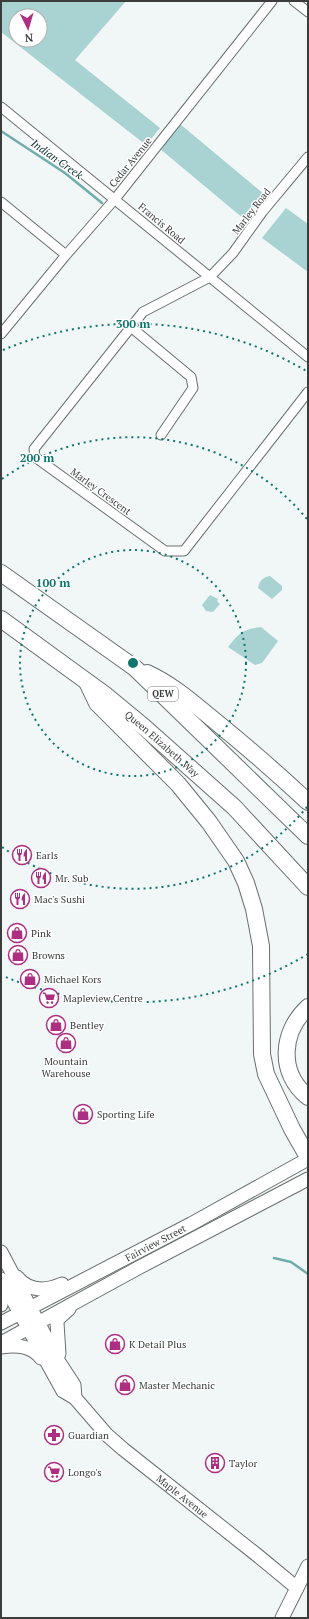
<svg xmlns="http://www.w3.org/2000/svg" width="309" height="1619" font-family="'PT Serif',serif">
<rect width="100%" height="100%" fill="#f1f6f6"/>
<path fill="#a8d3d2" fill-rule="evenodd" d="M1,1H126L75,60L160,128L146,145L1,32ZM16,16H40V40H16Z
M180,124L265,195L244,219L159,148Z
M286,208L308,224V272L262,238Z
M270,576L282,586V590L272,599L258,588C259,581 263,577 270,576Z
M210,595L218,599L217,601L220,604L213,612L206,611L202,605Z
M261,627L278,641L262,663L255,665L228,647C239,633 243,629 261,627Z"/>
<g fill="none" stroke-linecap="round" stroke-linejoin="round">
<path stroke="#6eadac" stroke-width="2.5" d="M1,131L65,173L102,203
M274,1258L291,1262L308,1274"/>
<defs>
<path id="street" d="M294,1L308,12
M1,107L308,357
M308,157L263,211L233,253L210,277L143,312L34,449L35,457L165,551H184L308,392
M1,202L66,255
M132,328L191,377L193,388L161,435
M1,334L66,255L115,199L272,1"/>
<g id="secondary">
<path d="M1,1252L59,1362L74,1385L75,1398"/>
<path d="M17,1277C29,1292 46,1291 62,1284"/>
<path id="s1" d="M1,1279L63,1391L75,1398L107,1435L123,1449L257,1555L297,1588"/>
<path d="M1,1289V1305"/>
<path id="s2" d="M1,1323L191,1224L308,1159"/>
<path d="M1,1343L138,1268L308,1179"/>
<path d="M1,1347C16,1345 31,1345 41,1358"/>
<path d="M59,1354L57,1323L58,1319L69,1309"/>
<path d="M282,1618L308,1566"/>
</g>
<g id="highway">
<path d="M1,573L135,668L308,836"/>
<path id="s3" d="M1,619L104,694L144,727L234,807L308,887"/>
<path d="M147,673C173,685 193,703 215,721C247,747 278,774 308,802"/>
<path d="M87,682L97,703L178,784L209,822L236,861L246,883L254,909L261,946L262,1054L266,1074L292,1129L308,1157"/>
<path d="M308,1007C281,1032 278,1073 308,1097"/>
</g>
</defs>
<use href="#street" stroke="#6a6f6f" stroke-width="11"/>
<use href="#secondary" stroke="#6a6f6f" stroke-width="15"/>
<use href="#highway" stroke="#6a6f6f" stroke-width="18"/>
<use href="#street" stroke="#fff" stroke-width="9"/>
<use href="#secondary" stroke="#fff" stroke-width="13"/>
<use href="#highway" stroke="#fff" stroke-width="16"/>
</g>
<g fill="none" stroke="#0f766e" stroke-width="2" stroke-dasharray="2 4">
<circle cx="133" cy="663" r="113"/>
<path d="M307 807A226 226 0 0 1 2 847M2 479A226 226 0 0 1 307 519"/>
<path d="M308 954A339 339 0 0 1 3 976M3 350A339 339 0 0 1 308 372"/>
</g>
<defs>
<symbol id="restaurant-ring" viewBox="-11 -11 22 22"><circle r="9.5" fill="#fff" stroke="#ac2f81" stroke-width="1.5"/><path d="M-5-6h1v4h1v-4h1v4h1v-4h1v5L-1.5 .5V6h-2V.5L-5-1ZM5-6V6H3V1.5H1.5Q1.5-4 5-6Z" fill="#ac2f81"/></symbol>
<symbol id="shop-ring" viewBox="-11 -11 22 22"><circle r="9.5" fill="#fff" stroke="#ac2f81" stroke-width="1.5"/><path d="M-5-2.5h2.3a2.7 3.5 0 0 1 5.4 0H5L5.5 6h-11ZM-1.5-2.5h3a1.5 2.3 0 0 0-3 0Z" fill="#ac2f81"/></symbol>
<symbol id="supermarket-ring" viewBox="-11 -11 22 22"><circle r="9.5" fill="#fff" stroke="#ac2f81" stroke-width="1.5"/><path d="M-6-5.5h2.5l.6 2H6L4.5 2H-2.5L-4.4-4H-6ZM-1.5 3.2a1.3 1.3 0 1 0 .1 0ZM3 3.2a1.3 1.3 0 1 0 .1 0Z" fill="#ac2f81"/></symbol>
<symbol id="pharmacy-ring" viewBox="-11 -11 22 22"><circle r="9.5" fill="#fff" stroke="#ac2f81" stroke-width="1.5"/><path d="M-2-6h4v4h4v4h-4v4h-4v-4h-4v-4h4Z" fill="#ac2f81"/></symbol>
<symbol id="building-ring" viewBox="-11 -11 22 22"><circle r="9.5" fill="#fff" stroke="#ac2f81" stroke-width="1.5"/><path d="M-4-6H4V6H1V3H-1V6H-4ZM-2.5-4.3h1.7v1.8h-1.7ZM.8-4.3h1.7v1.8H.8ZM-2.5-1h1.7V.8h-1.7ZM.8-1h1.7V.8H.8Z" fill="#ac2f81"/></symbol>
</defs>
<g fill-rule="evenodd">
<use href="#restaurant-ring" x="11" y="844" width="22" height="22"/>
<use href="#restaurant-ring" x="30" y="867" width="22" height="22"/>
<use href="#restaurant-ring" x="9" y="888" width="22" height="22"/>
<use href="#shop-ring" x="6" y="922" width="22" height="22"/>
<use href="#shop-ring" x="7" y="944" width="22" height="22"/>
<use href="#shop-ring" x="19" y="968" width="22" height="22"/>
<use href="#supermarket-ring" x="38" y="987" width="22" height="22"/>
<use href="#shop-ring" x="45" y="1014" width="22" height="22"/>
<use href="#shop-ring" x="55" y="1032" width="22" height="22"/>
<use href="#shop-ring" x="72" y="1103" width="22" height="22"/>
<use href="#shop-ring" x="104" y="1333" width="22" height="22"/>
<use href="#shop-ring" x="114" y="1374" width="22" height="22"/>
<use href="#pharmacy-ring" x="43" y="1424" width="22" height="22"/>
<use href="#building-ring" x="204" y="1452" width="22" height="22"/>
<use href="#supermarket-ring" x="43" y="1461" width="22" height="22"/>
</g>
<g text-anchor="middle" stroke-width="3" stroke-linejoin="round" paint-order="stroke">
<rect fill="#fff" stroke="#767777" stroke-width="1" x="148" y="687" width="30" height="14" rx="3"/>
<g font-size="9" font-weight="bold" fill="#3b3d3d">
<text x="163" y="697">QEW</text>
</g>
<g font-size="10" fill="#3b3d3d" stroke="#fff">
<text transform="translate(130 162) rotate(-51)" y="4">Cedar Avenue</text>
<text transform="translate(251 211) rotate(-52)" y="4">Marley Road</text>
<text transform="translate(162 223) rotate(40)" y="4">Francis Road</text>
<text transform="translate(101 491) rotate(36)" y="4">Marley Crescent</text>
<text dy="4" stroke="none"><textPath href="#s3" startOffset="204">Queen Elizabeth Way</textPath></text>
<text dy="4" stroke="none"><textPath href="#s2" startOffset="174">Fairview Street</textPath></text>
<text dy="4" stroke="none"><textPath href="#s1" startOffset="288">Maple Avenue</textPath></text>
</g>
<g font-size="10" fill="#3b3d3d" stroke="#fff" text-anchor="start">
<text x="36" y="859">Earls</text>
<text x="55" y="882">Mr. Sub</text>
<text x="34" y="903">Mac's Sushi</text>
<text x="31" y="937">Pink</text>
<text x="32" y="959">Browns</text>
<text x="44" y="983">Michael Kors</text>
<text x="63" y="1002">Mapleview Centre</text>
<text x="70" y="1029">Bentley</text>
<text x="66" y="1065" text-anchor="middle">Mountain<tspan x="66" dy="12">Warehouse</tspan></text>
<text x="97" y="1118">Sporting Life</text>
<text x="129" y="1348">K Detail Plus</text>
<text x="139" y="1389">Master Mechanic</text>
<text x="68" y="1439">Guardian</text>
<text x="229" y="1467">Taylor</text>
<text x="68" y="1476">Longo's</text>
</g>
<g font-size="11" font-style="italic" fill="#0f3030" stroke="#fff">
<text transform="translate(57 159) rotate(35)" y="4">Indian Creek</text>
</g>
</g>
<circle cx="133" cy="663" r="6" fill="#0f766e" stroke="#fff" stroke-width="2"/>
<g font-size="12" text-anchor="middle" font-weight="bold" fill="#0f766e" stroke="#fff" stroke-width="3" stroke-linejoin="round" paint-order="stroke">
<text x="133" y="328">300 m</text>
<text x="37" y="462">200 m</text>
<text x="53" y="587">100 m</text>
</g>
<rect width="309" height="1619" fill="none" stroke="#3b3d3d" stroke-width="4"/>
<g transform="translate(28 28) rotate(175)"><circle r="19" fill="#ffffff" stroke="#b1b1b1"/>
<path d="M0-3L7 15L0 10L-7 15Z" fill="#ac2f81"/>
<text y="-6" font-size="11" font-weight="bold" text-anchor="middle" fill="#3b3d3d">N</text>
</g>
</svg>
